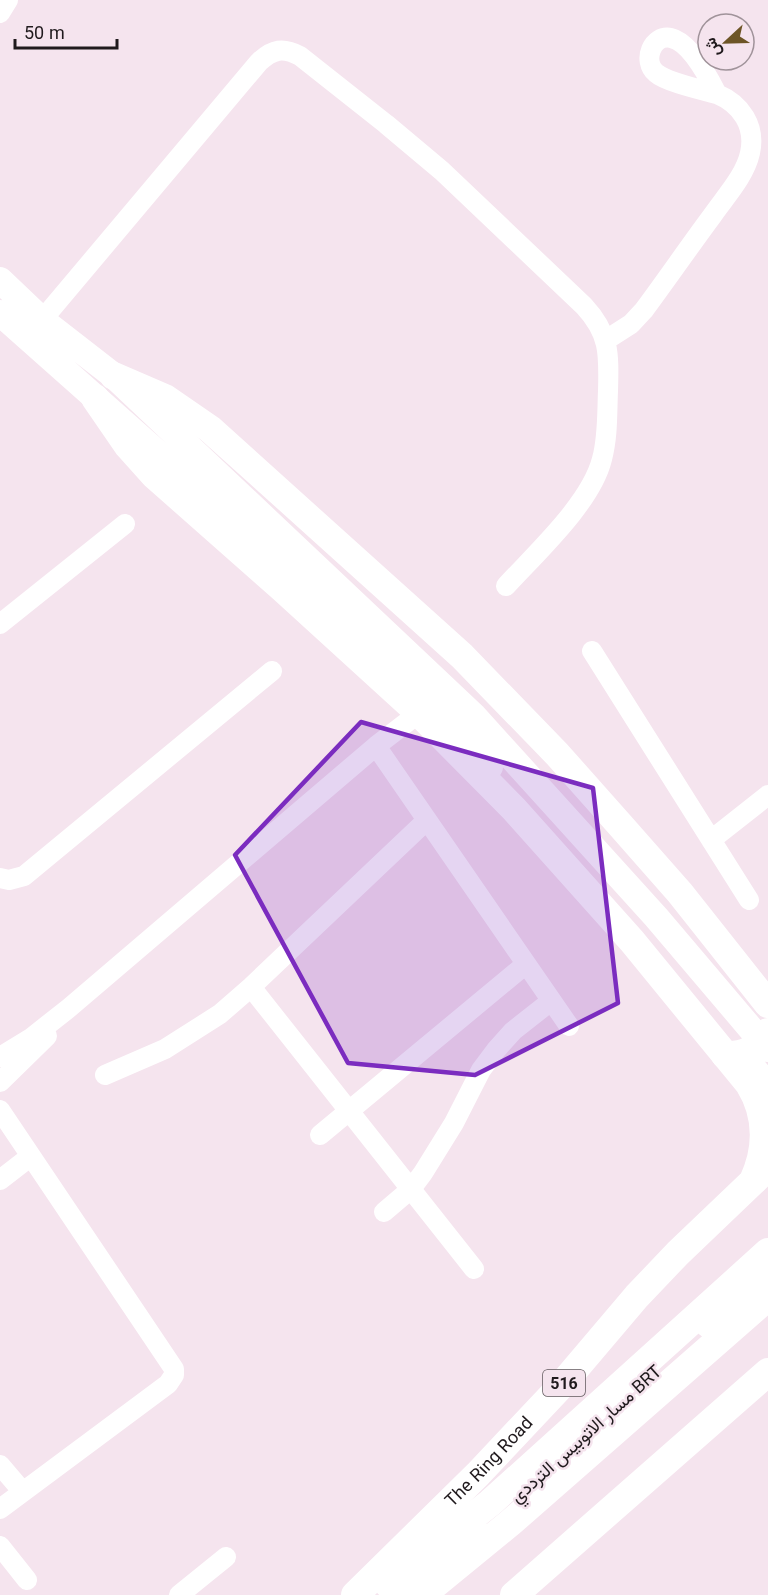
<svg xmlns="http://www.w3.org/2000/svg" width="768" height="1595" font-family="Georgia,Vazirmatn,serif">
<rect width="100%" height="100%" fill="#f5e4ee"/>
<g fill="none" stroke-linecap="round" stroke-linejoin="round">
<path stroke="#fff" stroke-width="20" d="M0,13L8,0
M42,320L259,62C273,49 283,47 300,56L386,124L442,171L584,306C610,334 609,354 608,391C607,413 608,437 602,459C591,503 537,552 506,586
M606,340L631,324L644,310C667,279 689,247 712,216C725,197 745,176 750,153C756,126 741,104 717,94C709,78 690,42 671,38C652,34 642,61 656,73C666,82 702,90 717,94
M0,624L125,524
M592,651L749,900
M376,746L569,1026
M711,840L768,795
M0,878L9,880L24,876L272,671
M251,987L474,1269
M0,1057L31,1038L69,1008L376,746L419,713
M105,1075L165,1049L220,1014L251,987L427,820
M0,1082L47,1036
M0,1110L174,1369V1375L168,1384L0,1509
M320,1135L526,964
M0,1180L31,1156
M384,1212L411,1189L423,1173L454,1123L481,1070L496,1050L513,1031L551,1001
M706,1327L768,1272
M0,1465L23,1492
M0,1546L27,1580
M179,1595L226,1557
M403,1595L478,1529"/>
<path stroke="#fff" stroke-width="26" d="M0,280L42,320L114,376L474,716L656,917L768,1049
M0,313L277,559L460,734L490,767
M741,1054L768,1085"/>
<g stroke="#fff" stroke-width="28">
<path d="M114,376L165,398L210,429L462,656L557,754L621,826L680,893L768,1004"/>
<path d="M95,398L128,446L154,475L282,588L419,713L514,809L632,941L749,1084C768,1115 768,1148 753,1181"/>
<path d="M725,1055C744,1056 758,1049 768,1032"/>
<path d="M388,1584L490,1503L768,1252"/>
<path id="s1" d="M355,1595L478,1474L559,1388L637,1296L678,1253L766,1169"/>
<path d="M422,1595L510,1523L768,1297"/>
<path d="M514,1595L768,1372"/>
</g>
</g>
<path fill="#7b2cbf" fill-opacity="0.2" stroke="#7b2cbf" stroke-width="4.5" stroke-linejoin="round" d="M361,722L593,788L618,1003L475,1075L348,1063L235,855Z"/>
<g text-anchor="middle" stroke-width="5" stroke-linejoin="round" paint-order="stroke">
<rect fill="#f5e4ee" stroke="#60575c" stroke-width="1.5" x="543" y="1370" width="42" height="26" rx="4.5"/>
<g font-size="16" font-weight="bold" fill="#201a1d">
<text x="564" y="1389">516</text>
</g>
<g font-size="18" fill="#201a1d" stroke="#f5e4ee">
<text transform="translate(586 1434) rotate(-42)" y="6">مسار الاتوبيس الترددي BRT</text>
<text dy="6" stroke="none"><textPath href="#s1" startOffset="189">The Ring Road</textPath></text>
</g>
</g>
<g transform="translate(726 42) rotate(248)"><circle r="28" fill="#f5e4ee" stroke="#a0939a" stroke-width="1.5"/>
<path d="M0-4.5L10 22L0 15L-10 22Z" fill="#6d5526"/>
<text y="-9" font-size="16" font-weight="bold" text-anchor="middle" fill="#201a1d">ش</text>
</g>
<path d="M15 39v9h102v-9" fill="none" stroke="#201a1d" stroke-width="3"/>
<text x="24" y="39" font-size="18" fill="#201a1d" stroke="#f5e4ee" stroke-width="4.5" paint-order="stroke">50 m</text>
</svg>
